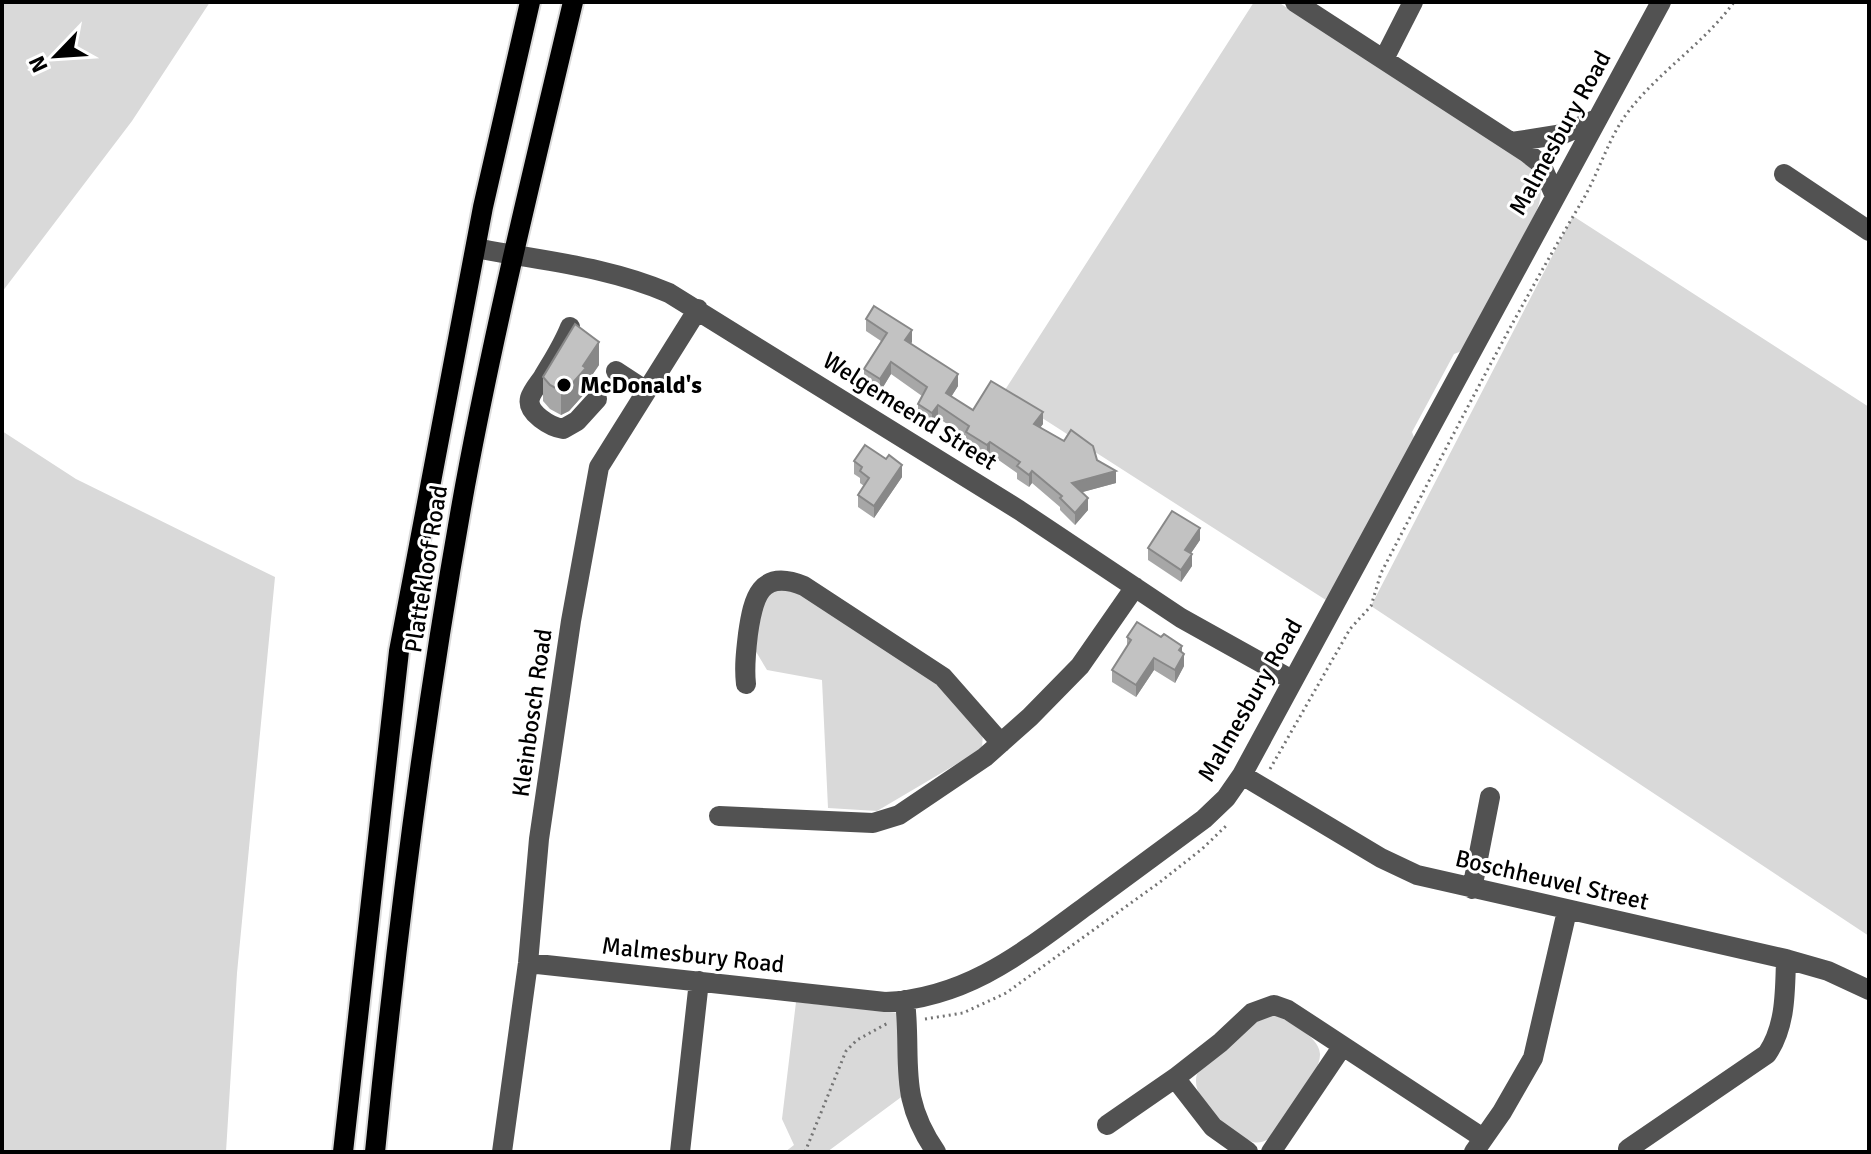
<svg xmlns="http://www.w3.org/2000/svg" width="1871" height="1154" font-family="Signika,sans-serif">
<rect width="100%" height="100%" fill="#fff"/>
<path fill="#d9d9d9" d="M2,2H210L132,121L2,292Z
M1254,2H1278L1516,155C1536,172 1548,185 1536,212L1462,351L1454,354L1412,432L1415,440L1329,602L1003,393Z
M1573,216L1869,407V936L1371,606Z
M2,431L76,479L275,577L237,973L226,1152H2Z
M792,587L937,680L983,732L982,749L877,811L828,808L822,680L767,670L755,650L761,601L772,590Z
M796,1002L899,1013L904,1095L827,1152H785L794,1145L782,1119Z
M1274,1015C1285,1019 1292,1024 1301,1030C1310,1036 1319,1043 1320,1054C1321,1074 1282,1121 1269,1139C1263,1142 1257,1144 1250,1141C1228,1133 1189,1098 1197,1074L1257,1021Z"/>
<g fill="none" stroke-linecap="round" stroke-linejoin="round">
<defs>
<path id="major" d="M343,1152L399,651L483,207L530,2
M375,1152C397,929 425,707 465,486C495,324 535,163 573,2"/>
</defs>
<use href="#major" stroke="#dbdbdb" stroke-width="24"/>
<path stroke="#747474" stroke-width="3" stroke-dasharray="2 4" stroke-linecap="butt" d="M1270,769L1350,629L1371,606L1381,573C1446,449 1509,324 1581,203C1598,175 1607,142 1625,116C1656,73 1703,45 1734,2
M925,1019L963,1013L1006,993L1160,882L1202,849L1227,825
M805,1152L846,1051L857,1040L888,1023"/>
<path stroke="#525252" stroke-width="20" d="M1295,2L1526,152L1541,164L1555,196
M1384,59L1413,2
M1512,142L1563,134L1597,119
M1784,174L1869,231
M476,248C541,261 607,266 669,293L1019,510L1181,618L1292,680
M570,327C563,345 553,360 543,377C539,383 532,391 530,398C526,413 551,427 563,429L577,421L597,399
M616,371L645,390
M746,684C744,667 746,651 748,634C753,598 760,568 804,586L943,677L1001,743
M1242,775L1381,858L1417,875L1786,959L1828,971L1869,990
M719,816L873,823L899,815L985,757L1030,717L1080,666L1135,587
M1472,889L1490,797
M528,963L885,1002C967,998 1022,953 1086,906C1125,877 1165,848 1204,819L1226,798L1242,775L1661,2
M905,1000C912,1062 897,1096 936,1152
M1175,1078L1213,1127L1248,1152
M1107,1125L1175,1078L1221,1042L1252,1013L1274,1005L1288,1010L1483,1138
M1628,1149L1767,1054C1786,1026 1785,992 1786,959
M502,1152L528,963L539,839L571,621L599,467L698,309
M680,1152L699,981
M1271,1152L1342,1047
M1474,1152L1502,1112L1533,1058L1567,911"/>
<use href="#major" stroke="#000" stroke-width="20"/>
</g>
<path fill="#a7a7a7" d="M866,319L912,342L910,344L958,386L951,397L973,410L1043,424L1040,427L1097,460L1116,483L1082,492L1088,510L1075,525L1060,510V507L1032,483L1029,487L1017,479V473L990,454L987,457L966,444V436L938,418L932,425L918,416V404L922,396L891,374L880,392L864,381V369L881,341L866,331Z
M599,365L586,384V392L569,411L561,415L550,409L543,401V377Z
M854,461L902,477L874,518L858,507V495L864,486L860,483V478L854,474Z
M1200,540L1191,553L1192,566L1181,582L1148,560V548Z
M1127,637L1182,652L1184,666L1175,683L1154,670L1136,697L1112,682V670L1127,647Z"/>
<path fill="#888" d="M912,330V342L905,353V340Z
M599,342V365L586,384V392L569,411L561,415V391L583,366Z
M891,362V374L880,392V379Z
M958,374V386L946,405V393Z
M938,405V418L932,425V413Z
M1043,412V424L1034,436V424Z
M990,442V454L987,457V445Z
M902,465V477L874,518V506Z
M1032,471V483L1029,487V475Z
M1116,471V483L1072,495V483Z
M1088,498V510L1075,525V513Z
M1200,528V540L1185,562V550Z
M1192,554V566L1181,582V570Z
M1182,646V657L1184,654V666L1175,683V670L1179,650Z
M1154,658V670L1136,697V685Z"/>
<path fill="#c2c2c2" stroke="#888" stroke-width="2" d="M874,306L912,330L905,340L958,374L946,393L973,410L991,381L1043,412L1034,424L1064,441L1071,430L1093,446L1097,460L1116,471L1072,483L1088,498L1075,513L1060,498L1062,496L1032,471L1029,475L1017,466L1020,462L990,442L987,445L966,432L969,426L938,405L932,413L918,404L927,387L891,362L880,379L864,369L887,333L866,319Z
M575,324L599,342L583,366L586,368L569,387L561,391L550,385L543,377Z
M865,445L886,459L889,455L902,465L874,506L858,495L869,478L860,471L862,467L854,461Z
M1172,511L1200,528L1185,550L1192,554L1181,570L1148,548Z
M1137,622L1161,637L1164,634L1182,646L1179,650L1184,654L1175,670L1154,658L1136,685L1112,670L1131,640L1127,637Z"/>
<circle fill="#000" stroke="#fff" stroke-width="3" cx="564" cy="385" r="8"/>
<g text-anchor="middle" stroke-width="6" stroke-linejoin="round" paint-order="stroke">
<g font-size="24" fill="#000" stroke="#fff">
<text transform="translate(1560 133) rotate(-61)" y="8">Malmesbury Road</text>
<text transform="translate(910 411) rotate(32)" y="8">Welgemeend Street</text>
<text transform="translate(426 569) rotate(-81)" y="8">Plattekloof Road</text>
<text transform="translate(1250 700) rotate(-60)" y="8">Malmesbury Road</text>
<text transform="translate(532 713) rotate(-82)" y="8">Kleinbosch Road</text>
<text transform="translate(1552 880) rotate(13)" y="8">Boschheuvel Street</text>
<text transform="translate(693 955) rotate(6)" y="8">Malmesbury Road</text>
</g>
<g font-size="24" font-weight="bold" fill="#000" stroke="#fff" text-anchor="start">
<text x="580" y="393">McDonald's</text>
</g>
</g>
<rect width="1871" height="1154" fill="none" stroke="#000000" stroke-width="8"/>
<g transform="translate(56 56) rotate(245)" stroke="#ffffff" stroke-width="6" paint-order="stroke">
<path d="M0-6L14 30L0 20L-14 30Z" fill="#000000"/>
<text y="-12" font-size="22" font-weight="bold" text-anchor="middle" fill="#000000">N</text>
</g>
</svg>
